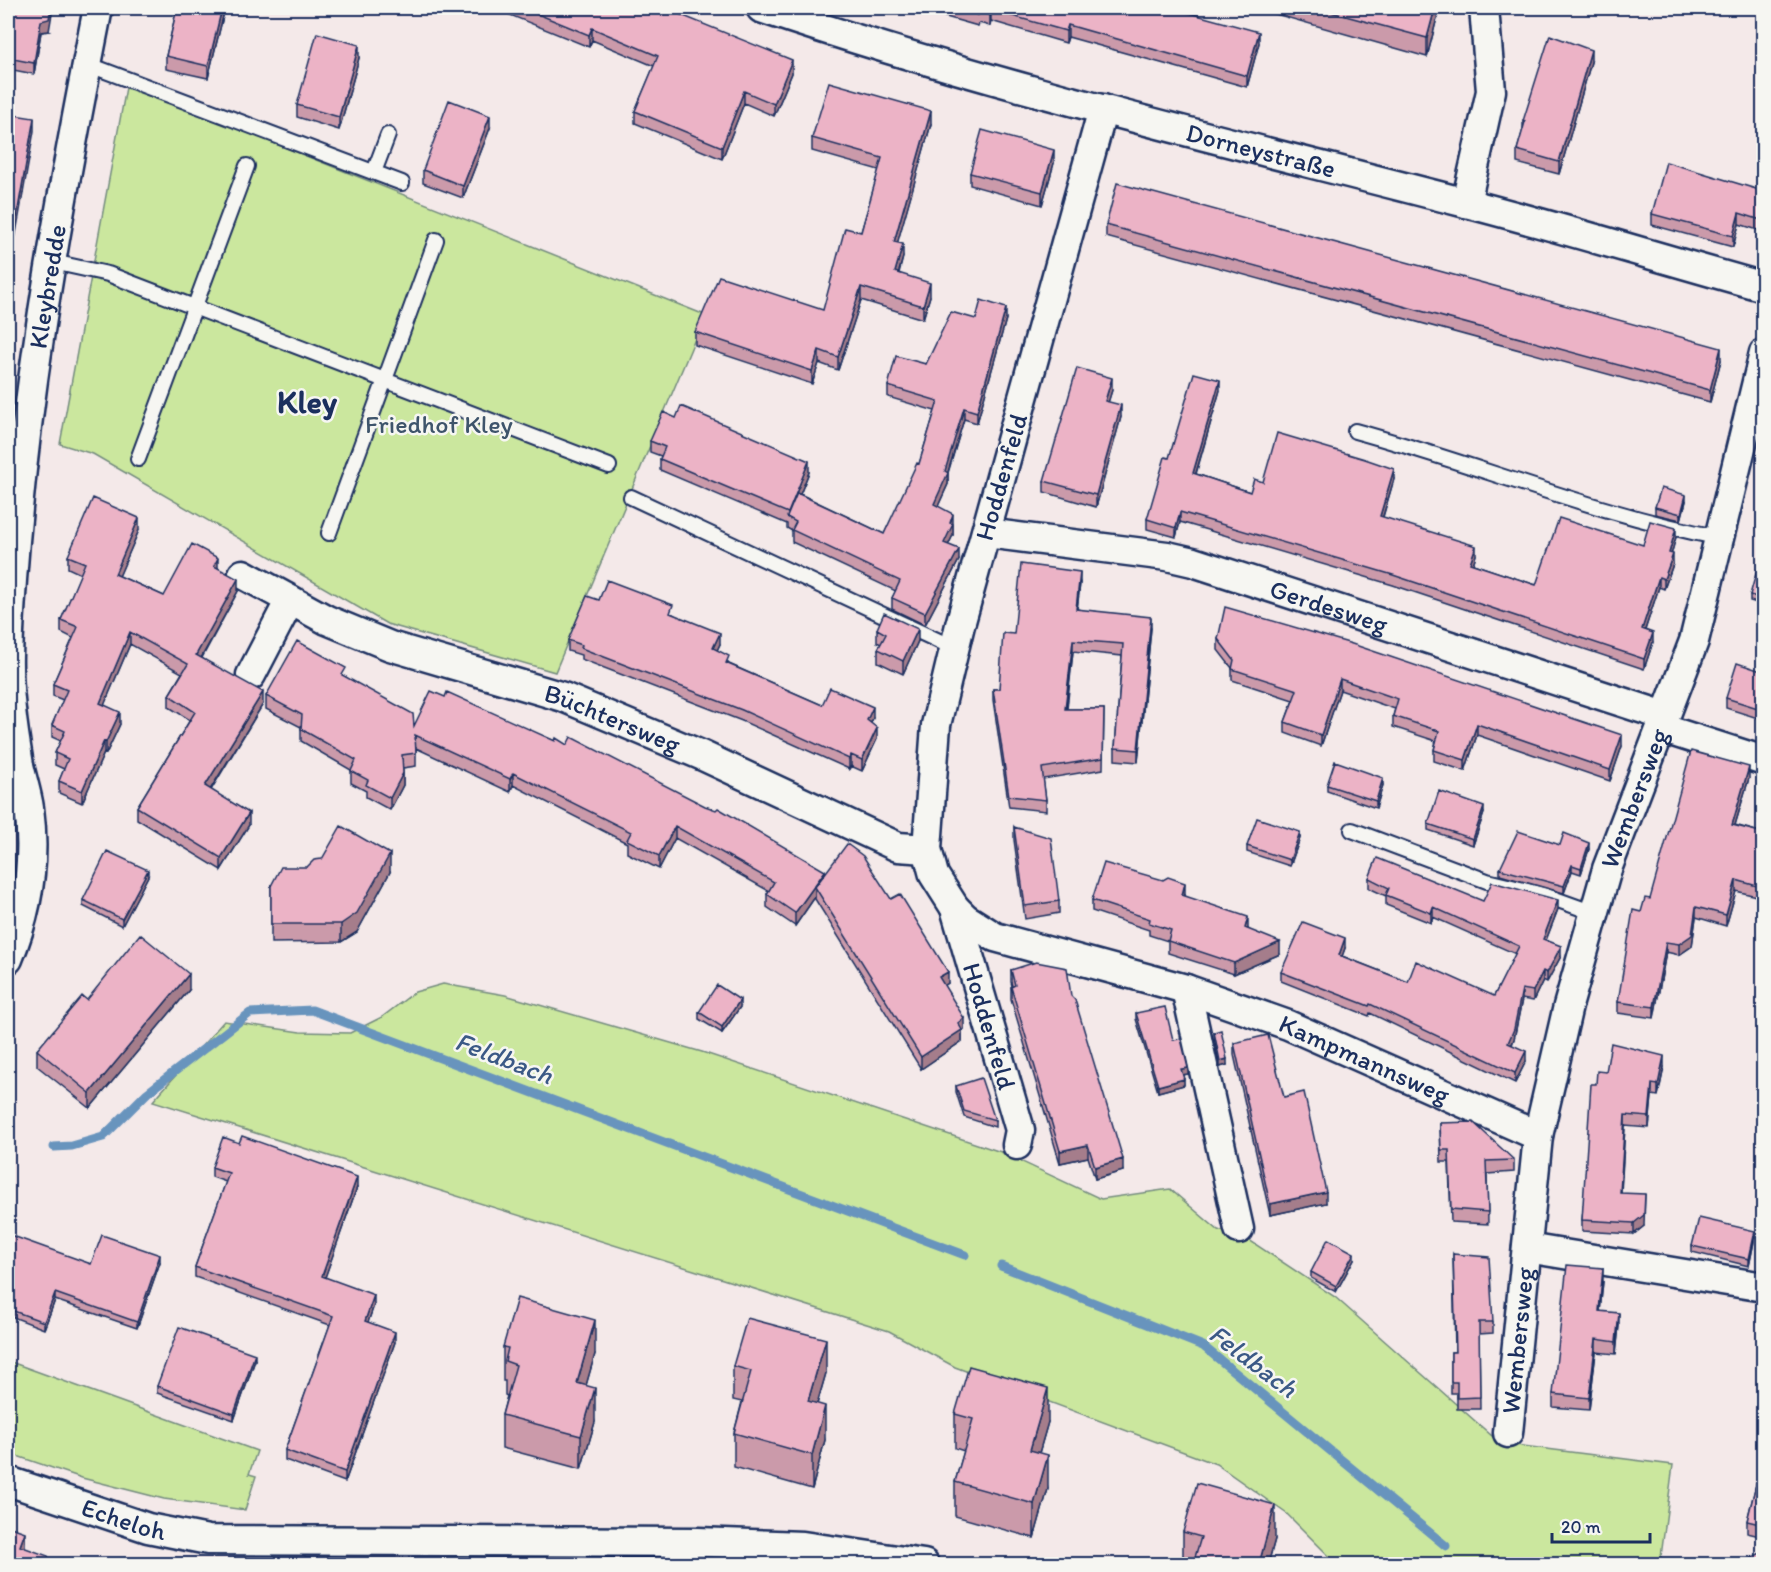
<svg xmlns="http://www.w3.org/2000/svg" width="1771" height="1572" font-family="Itim,sans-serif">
<rect width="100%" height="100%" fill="#f4e9e9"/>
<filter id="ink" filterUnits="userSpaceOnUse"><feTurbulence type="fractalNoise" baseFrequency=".0167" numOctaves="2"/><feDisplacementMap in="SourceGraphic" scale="12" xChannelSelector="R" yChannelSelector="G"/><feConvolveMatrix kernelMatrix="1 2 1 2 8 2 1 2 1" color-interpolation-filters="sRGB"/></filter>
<g filter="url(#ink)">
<path fill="#cbe79e" stroke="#738b7e" stroke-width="1.5" d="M127,82L271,142L705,315L555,672L387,624L93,454L60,444Z
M443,984L505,995L702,1052L1001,1152L1101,1199L1170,1189L1218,1230L1246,1238L1335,1297L1500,1443L1673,1465L1660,1564H1337L1287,1514L1216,1464L955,1367L889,1331L153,1101L224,1021L300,1032L350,1033L382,1017L415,992Z
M8,1361L257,1451L249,1474L256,1476L245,1510L164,1499L82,1478L8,1453Z"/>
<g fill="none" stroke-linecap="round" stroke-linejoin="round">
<path stroke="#6894bd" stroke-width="9" d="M54,1147L72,1146L103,1137L147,1093L250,1013L312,1010L965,1255
M1001,1266L1203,1346L1446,1546"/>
<defs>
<path id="lane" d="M87,64L402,183
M374,172L388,135
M53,262L108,274L609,466
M1355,431C1477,464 1596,514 1721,538
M138,459L247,166
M631,497L954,648
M329,533L436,240
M1352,830L1487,881L1544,895L1594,913"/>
<g id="street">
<path id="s1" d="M761,8C991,86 1227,141 1462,202C1563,228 1663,259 1764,287"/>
<path id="s2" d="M1103,109L960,625L936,725L927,849L934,875L955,908L965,918L995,937L1186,989L1288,1025L1538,1136"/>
<path d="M1466,203L1491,91L1484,8"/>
<path id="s3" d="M986,533L1167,556L1193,562L1665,716"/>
<path id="s4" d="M243,574L327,620L390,646L563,697L701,755L898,847L927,849"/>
<path d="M251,675L290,600"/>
<path d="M1661,728L1764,761"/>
<path id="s5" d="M955,908L1020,1130L1017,1145"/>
<path id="s6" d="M8,959C28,911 36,861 29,808C27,794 22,779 19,765C13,730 7,691 8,655C16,437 56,221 98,8"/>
<path d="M1186,989L1239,1229"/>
<path d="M1527,1248L1764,1287"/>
<path id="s7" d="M1508,1433L1538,1136L1568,1006L1607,869L1694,641L1764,353"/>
<path id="s8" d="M8,1481L148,1528L208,1540L698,1542L803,1546L924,1564"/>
</g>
</defs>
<use href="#lane" stroke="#1b2f5e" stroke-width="18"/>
<use href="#street" stroke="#1b2f5e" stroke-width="33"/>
<use href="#lane" stroke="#f6f6f2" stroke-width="14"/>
<use href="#street" stroke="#f6f6f2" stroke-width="28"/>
</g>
<path fill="#cb9aaa" stroke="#1b2f5e" stroke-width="1.5" d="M8,8L49,31L41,32L34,74L8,69Z
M177,8H225L208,78L166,69V56Z
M493,8H638L792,73L774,116L744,103L722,159L635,123V111L654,66L592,40L589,47Z
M914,8H1171L1259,43L1247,87L1068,37L1066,43L991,21L990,26L979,23L978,26Z
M1261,8H1438V14L1427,57L1261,10Z
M359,58L339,130L297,117V105Z
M1591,62L1559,174L1517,163V150L1523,130V121Z
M931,124L897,243L903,257L899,273L930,296L923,319L861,300L838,370L819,363L812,384L695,345V332L823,310L861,232L879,170L812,151V138Z
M490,128L463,198L423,183V170Z
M1054,163L1042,205L970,185V173Z
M1764,189V232L1739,224L1733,247L1652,225V214L1763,191Z
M1106,225L1721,360L1710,402L1106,237Z
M976,319H1006L977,423L964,419L948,473V484L938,506L953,525V535L948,545L959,560L925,625L892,609V598L896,591L792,542V531L787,528V524L660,470V459L661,456L650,452V441L809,472L800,494L884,534L919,464L935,411L888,397V386L926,364Z
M1112,390L1108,402L1121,417L1096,507L1044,492V481Z
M1220,390L1196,474L1250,492L1263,482L1394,479L1383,517L1476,555L1473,564L1536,585L1643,545L1676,537L1671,554L1673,564L1664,589L1659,587L1645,630L1653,642L1644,669L1393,585L1180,522L1176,537L1147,529V519L1169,458Z
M1686,501L1681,520L1655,514V507Z
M139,530L119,576L164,596L218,568L238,591L202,658L263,704L211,790L249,825L221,870L137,819V807L190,720L169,707V695L182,673L130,644L104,705L120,724L106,754L104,753L82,803L59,793V781L64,769L55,765V753L61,741L52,737V725L63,700L53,696V684L73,638L61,632V620L81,574L68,568V556Z
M1764,572V605L1750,601V595Z
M1080,583L1077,609L1151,628L1138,762L1115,760V748L1122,656L1073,651L1067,709H1104L1103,769L1043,779L1046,800V811L1009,807L993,700V689H999L1014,634Z
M599,600L673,614L720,644L717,650L729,664L822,705L873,718L871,723L877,739L862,771L851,766L849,769L742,721L581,659V655L568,651V640Z
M877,629L918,641L903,674L878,662V649L881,644L877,642Z
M1218,639L1622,746L1610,781L1477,735L1465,771L1434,761V750L1436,741L1393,727V716L1395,709L1340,690L1321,746L1285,733V722L1293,700L1232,680V668L1218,650Z
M1764,672V720L1726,708V698Z
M346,677L414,726L445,697L555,741L567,745L825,874L891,899L948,983L944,986L964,1029L962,1031V1041L921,1069L815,899V897L795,926L767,907V894L769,891L675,838L659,869L627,853V843L513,785L510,792L416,748V766L403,768V785L390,810L366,797V791L351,783V770L301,741V727L266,709V696Z
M1749,778L1735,825L1764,833V898L1736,891L1726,926L1696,917L1692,946L1679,955L1666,952L1654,1018L1618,1013V1002L1650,899Z
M1327,785H1383L1376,808L1327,791Z
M1484,813L1473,845L1428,830V824Z
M1014,827L1059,901V913L1025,919L1014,840Z
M1300,838L1290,866L1247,852V846Z
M1560,845L1589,849L1581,874L1572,871L1564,893L1500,875V869Z
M390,872L357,932L341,942L271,943V886Z
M148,876L122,926L83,906V900Z
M1369,878L1483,901L1558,909L1546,940L1561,956L1547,982L1543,980L1533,1001L1522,999L1514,1039L1512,1045L1526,1061L1515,1083L1370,1013L1369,1016L1281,981V972L1345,948L1342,956L1408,982L1494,996L1516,954L1433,917L1431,923L1386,905V896L1369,888Z
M1185,894V896L1248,929L1280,954L1234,974L1168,953V941L1149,935V930L1092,911V900Z
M1011,970L1071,996L1123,1171L1095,1179L1088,1157L1060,1163L1011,999V987L1012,986L1011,982Z
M189,990L90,1108L37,1066V1050L87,1000Z
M740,1007L722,1033L699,1019V1012Z
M1136,1013L1173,1040L1188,1074L1183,1075L1184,1085L1158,1092L1136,1019Z
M1214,1032L1227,1065L1220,1067L1214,1038Z
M1234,1043L1284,1097L1326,1203L1270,1215L1234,1055Z
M1664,1067L1658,1096L1652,1095L1649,1128L1625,1126L1621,1193L1644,1226L1634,1234L1582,1231V1220L1596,1084L1606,1072Z
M956,1086L995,1120V1127L964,1117L956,1092Z
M1440,1123L1514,1160V1172L1487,1174L1488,1224L1451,1222L1449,1162H1441Z
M212,1167L357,1187L325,1277L374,1305L368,1322L395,1342L345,1482L285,1460V1450L330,1325L195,1277V1267L226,1182L212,1177Z
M1755,1237L1749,1266L1692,1252V1246Z
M8,1243L91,1264L160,1262L137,1328L55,1300L44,1329L8,1315Z
M1453,1254L1493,1322V1333L1479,1334L1480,1409H1457V1393H1451V1352H1455Z
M1354,1259L1336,1292L1311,1278V1272Z
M1603,1281L1600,1311L1619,1325L1616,1354L1596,1352L1589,1410L1553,1407V1394Z
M503,1347L595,1354L586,1385L595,1422L581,1469L502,1448V1415L507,1396L505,1395V1381H503Z
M255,1360L234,1420L157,1393V1386Z
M733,1366L826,1373L817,1404L825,1440L812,1489L734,1467V1433L742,1402L733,1400Z
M1764,1408V1449L1757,1448V1436Z
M955,1414L1048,1422L1039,1453L1048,1489L1034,1538L955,1516V1482L964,1451L955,1448Z
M1764,1452V1537L1747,1533V1521Z
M1183,1532L1275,1539L1268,1564H1183Z"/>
<path fill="#a57d8b" stroke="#1b2f5e" stroke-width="1.5" d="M51,8H53L49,31L41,32L34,74V63L41,21Z
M222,8H225L208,78V66Z
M1435,8H1438V14L1427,57V38Z
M991,10V21L990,26V15Z
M1068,25V37L1066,43V31Z
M592,28V40L589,47V35Z
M1259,32V43L1247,87V76Z
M359,45V58L339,130V117Z
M1591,50V62L1559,174V162Z
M792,60V73L774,116V104Z
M744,91V103L722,159V147Z
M931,111V124L894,255V242Z
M490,116V128L463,198V186Z
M34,118V131L8,279V266Z
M1054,150V163L1042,205V192Z
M1739,213V224L1733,247V236Z
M903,244V257L895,285V272Z
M930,283V296L923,319V306Z
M861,287V300L838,370V357Z
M1006,308V319L977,423V412Z
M1721,348V360L1710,402V390Z
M819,350V363L812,384V371Z
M1112,378V390L1105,413V401Z
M1220,380V390L1193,483V473Z
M1121,405V417L1096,507V495Z
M964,408V419L947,475L948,473V484L934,515V504Z
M809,461V472L790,519L788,513Z
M1394,469V479L1380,526V516Z
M1686,495V501L1681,520V514Z
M1180,512V522L1176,537V528Z
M953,514V535L944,554V543L950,523Z
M139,518V530L115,586V574Z
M1676,528V537L1669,563V553Z
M1476,546V555L1470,573V563Z
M959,549V560L925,625V613Z
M1673,554V564L1664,589V579Z
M218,558V570L214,566Z
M1080,572V583L1076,620V609Z
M1659,577V587L1642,639V629Z
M238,579V591L196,667V655Z
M1151,617V628L1138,762V750Z
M918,629V641L903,674V661Z
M130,632V644L100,715V703Z
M720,633V644L713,659V648Z
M1653,633V642L1644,669V659Z
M1073,640V651L1065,720V709Z
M1340,679V690L1321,746V735Z
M263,692V704L205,798V786Z
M873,707V718L867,731V720Z
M120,712V724L106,754V742Z
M1477,724V735L1465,771V760Z
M877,728V739L862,771V760Z
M1622,735V746L1610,781V770Z
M104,741V753L82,803V791Z
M851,755V766L849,769V759Z
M1749,767V778L1732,835V825Z
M403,773V785L390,810V798Z
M513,773V785L510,792V779Z
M1383,778V785L1376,808V801Z
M1484,807V813L1473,845V839Z
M249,813V825L221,870V858Z
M675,826V838L659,869V856Z
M1300,832V838L1290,866V860Z
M1589,843V849L1581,874V868Z
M390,854V872L357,932L341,942V924Z
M1572,865V871L1564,893V886Z
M148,870V876L122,926V919Z
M825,871V884L815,887V897L795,926V913Z
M1736,880V891L1726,926V915Z
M1185,883V894L1182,907V895Z
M1558,900V909L1543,948V939Z
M1433,907V917L1431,923V913Z
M1696,907V917L1692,946L1679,955V944Z
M1248,917V929L1245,940V928Z
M1345,938V948L1339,965V955Z
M1280,942V954L1234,974V963Z
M1666,942V952L1654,1018V1007Z
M1561,946V956L1547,982V973Z
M1543,971V980L1533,1001V991Z
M948,972V983L939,989V977Z
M189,974V990L90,1108V1093Z
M1522,989V999L1514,1039L1508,1053V1043Z
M740,1000V1007L722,1033V1027Z
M964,1018V1029L962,1031V1041L921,1069V1057L958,1023Z
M1526,1051V1061L1515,1083V1073Z
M1664,1056V1067L1658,1096V1085Z
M1227,1059V1065L1220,1067V1061Z
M1188,1068V1074L1181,1075V1069Z
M1184,1079V1085L1158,1092V1086Z
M1652,1084V1095L1649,1128V1117Z
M1625,1115V1126L1620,1203V1193Z
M1088,1145V1157L1060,1163V1151Z
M1123,1159V1171L1095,1179V1167Z
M357,1177V1187L322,1286V1276Z
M1326,1192V1203L1270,1215V1204Z
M1645,1194L1644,1226L1634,1234V1223Z
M1755,1231V1237L1749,1266V1259Z
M1354,1253V1259L1336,1292V1286Z
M160,1255V1262L137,1328V1322Z
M1603,1268V1281L1599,1323V1311Z
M55,1293V1300L44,1329V1322Z
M374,1295V1305L365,1331V1321Z
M1619,1313V1325L1616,1354V1342Z
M595,1320V1354L577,1417V1383Z
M395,1332V1342L345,1482V1472Z
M826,1339V1373L808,1435V1401Z
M1596,1339V1352L1589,1410V1398Z
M255,1354V1360L234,1420V1414Z
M595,1388V1422L581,1469V1436Z
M1048,1388V1422L1030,1484V1450Z
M825,1406V1440L812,1489V1455Z
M1048,1455V1489L1034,1538V1504Z
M1275,1505V1539L1268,1564H1259Z
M25,1532V1551L20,1546Z"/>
<path fill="#ecb3c6" stroke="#1b2f5e" stroke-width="1.5" d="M8,8H51L49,19L41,21L34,63L8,58Z
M177,8H222L208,66L166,56Z
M523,8H638L642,9L643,8H664L792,60L774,104L744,91L722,147L635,111L658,56L592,28L589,35Z
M952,8H1171L1259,32L1247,76L1068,25L1066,31L991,10L990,15L979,12L978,15Z
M1316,8H1435L1427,38Z
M317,33L359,45L339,117L297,105Z
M1550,35L1591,50L1559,162L1517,150L1525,122L1523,121Z
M829,82L931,111L894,242L903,244L895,272L930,283L923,306L861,287L838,357L819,350L812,371L695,332L719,276L823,310L845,228L861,232L882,158L812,138Z
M449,100L490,116L463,186L423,170Z
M8,114L34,118L8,266Z
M982,130L1054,150L1042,192L970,173Z
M1666,162L1763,191L1764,189V221L1739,213L1733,236L1652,214Z
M1117,183L1721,348L1710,390L1106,225Z
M981,300L1006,308L977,412L964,408L945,471L948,473L934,504L953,514L950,523L953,524L944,543L959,549L925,613L892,598L900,581L792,530L796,522L787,517L797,493L884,534L917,463L919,464L938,401L888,386L896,356L926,364L951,312L976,319Z
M1077,368L1112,378L1105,401L1121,405L1096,495L1044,481Z
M1194,373L1220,380L1193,473L1250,492L1254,479L1263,482L1277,433L1365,459L1394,469L1380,516L1476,546L1470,563L1536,585L1559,518L1643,545L1650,521L1676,528L1669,553L1673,554L1664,579L1659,577L1642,629L1653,633L1644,659L1393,575L1180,512L1176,528L1147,519L1165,457L1169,458Z
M681,406L809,461L788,513L660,459L665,447L650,441L663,412L676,418Z
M1661,488L1686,495L1681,514L1655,507Z
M93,498L139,518L115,574L164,596L192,544L218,558L214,566L238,579L196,655L263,692L205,786L249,813L221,858L137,807L195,712L169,695L188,664L130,632L100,703L120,712L106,742L104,741L82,791L59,781L68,759L55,753L65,731L52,725L67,690L53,684L78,627L61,620L85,563L68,556Z
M1021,564L1080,572L1076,609L1151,617L1138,750L1115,748L1123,644L1073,640L1065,709H1104L1103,758L1042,768L1046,800L1009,796L993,689H999L1003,633L1014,634Z
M1757,570L1764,572V599L1750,595Z
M607,580L673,605L670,613L720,633L713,648L729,656L726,663L822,705L830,688L873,707L867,720L877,728L862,760L851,755L849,759L742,710L581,648L582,645L568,640L587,596L599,600Z
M1225,607L1352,644L1622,735L1610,770L1477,724L1465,760L1434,750L1439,731L1393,716L1398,699L1340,679L1321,735L1285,722L1297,690L1232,669L1234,660L1218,639Z
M884,613L918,629L903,661L878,649L886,634L877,629Z
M297,641L346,668L342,675L413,714L414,726L431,691L445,697L447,692L555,741L556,738L567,745L571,737L705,806L716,810L718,808L825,871L795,913L767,894L774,882L675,826L659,856L627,840L631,832L513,773L510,779L415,735L416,753L402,755L403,773L390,798L366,785L368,780L351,771L356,760L301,729L302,715L266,696Z
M1737,663L1764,672V710L1726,698Z
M1691,751L1749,767L1732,825L1764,833V888L1736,880L1726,915L1696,907L1692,935L1679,944L1666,942L1654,1007L1618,1002L1633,910L1641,912L1645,898L1650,899Z
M1335,761L1383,778L1376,801L1327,785Z
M1439,791L1484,807L1473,839L1428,824Z
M1257,818L1300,832L1290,860L1247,846Z
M341,826L390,854L357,913L341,924H271V886L281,867H307L314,860L322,859Z
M1014,827L1051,838L1059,901L1025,906Z
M1518,831L1560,845L1564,833L1589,843L1581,868L1572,865L1564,886L1500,869Z
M847,844L863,856L891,899L900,894L948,972L939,977L964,1018L958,1023L962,1030L921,1057L815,887Z
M107,851L148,870L122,919L83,900Z
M1377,858L1483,901L1492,882L1558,900L1543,939L1561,946L1547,973L1543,971L1533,991L1522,989L1514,1029L1508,1043L1526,1051L1515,1073L1370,1004L1369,1006L1281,972L1303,922L1345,938L1339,955L1408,982L1416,961L1494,996L1519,946L1433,907L1431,913L1386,895L1389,888L1369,878Z
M1104,863L1163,880L1168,877L1185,883L1182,895L1248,917L1245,928L1280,942L1234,963L1168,941L1171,930L1149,923L1150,919L1092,900Z
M140,934L189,974L90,1093L37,1050L82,996L87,1000Z
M1036,962L1067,968L1071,996L1075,1000L1123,1159L1095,1167L1088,1145L1060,1151L1011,987L1015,985L1011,970Z
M717,985L740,1000L722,1027L699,1012Z
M1165,1007L1173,1040L1181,1039L1188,1068L1181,1069L1184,1079L1158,1086L1136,1013Z
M1221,1030L1227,1059L1220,1061L1214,1032Z
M1268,1035L1284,1097L1304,1092L1326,1192L1270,1204L1234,1043Z
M1611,1043L1664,1056L1658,1085L1652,1084L1649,1117L1625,1115L1620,1193L1645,1194L1644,1215L1634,1223L1582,1220L1591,1084H1596L1597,1071L1606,1072Z
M981,1078L995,1120L964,1111L956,1086Z
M1473,1122L1514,1160L1486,1161L1488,1212L1451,1209L1449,1150H1441L1440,1123Z
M242,1136L357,1177L322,1276L374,1295L365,1321L395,1332L345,1472L285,1450L333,1316L195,1267L229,1173L212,1167L223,1137L239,1143Z
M1699,1218L1755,1231L1749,1259L1692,1246Z
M10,1235L91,1264L102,1235L160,1255L137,1322L55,1293L44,1322L8,1309V1243Z
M1328,1239L1354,1253L1336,1286L1311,1272Z
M1453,1254L1489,1257L1493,1322H1479L1480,1397L1457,1398V1382H1451V1352H1456Z
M1567,1265L1603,1268L1599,1311L1619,1313L1616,1342L1596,1339L1589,1398L1553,1394Z
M517,1298L595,1320L577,1383L595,1388L581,1436L502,1415L516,1365L505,1361L508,1348L503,1347Z
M747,1318L826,1339L808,1401L825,1406L812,1455L734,1433L751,1371L733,1366Z
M179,1327L255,1354L234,1414L157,1386Z
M969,1366L1048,1388L1030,1450L1048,1455L1034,1504L955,1482L973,1419L955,1414Z
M1764,1408V1437L1757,1436Z
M1764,1452V1525L1747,1521Z
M1197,1483L1275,1505L1259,1564H1193L1201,1537L1183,1532Z
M8,1526L25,1532L20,1546L48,1556L52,1564H8Z
M1764,1551V1564H1740Z"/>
</g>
<g text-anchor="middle" stroke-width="5" stroke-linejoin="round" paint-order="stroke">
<g font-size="26" fill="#1b2f5e" stroke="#f6f6f2">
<text dy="9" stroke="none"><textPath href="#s1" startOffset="520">Dorneystraße</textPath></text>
<text dy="9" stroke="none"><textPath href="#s6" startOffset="680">Kleybredde</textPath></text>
<text transform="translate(1001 477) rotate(-74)" y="9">Hoddenfeld</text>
<text dy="9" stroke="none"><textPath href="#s3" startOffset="352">Gerdesweg</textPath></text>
<text dy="9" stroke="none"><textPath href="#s4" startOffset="398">Büchtersweg</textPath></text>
<text dy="9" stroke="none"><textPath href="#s7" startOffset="650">Wembersweg</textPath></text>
<text dy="9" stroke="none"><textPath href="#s5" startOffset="123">Hoddenfeld</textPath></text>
<text dy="9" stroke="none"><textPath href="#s2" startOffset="1268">Kampmannsweg</textPath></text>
<text dy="9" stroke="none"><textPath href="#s7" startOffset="93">Wembersweg</textPath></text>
<text dy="9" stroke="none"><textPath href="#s8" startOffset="122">Echeloh</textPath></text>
</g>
<g font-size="26" fill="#3e546b" stroke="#f6f6f2">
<text x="439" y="433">Friedhof Kley</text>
</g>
<g font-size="27" font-style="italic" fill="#3b5986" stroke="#f6f6f2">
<text transform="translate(504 1058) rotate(21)" y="9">Feldbach</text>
<text transform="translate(1253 1361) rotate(37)" y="9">Feldbach</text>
</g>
<g font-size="32" font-weight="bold" fill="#1b2f5e" stroke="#f6f6f2">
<text x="307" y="413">Kley</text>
</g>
</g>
<rect width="1771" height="1572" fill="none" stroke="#f6f6f2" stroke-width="30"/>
<rect x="15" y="15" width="1741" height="1542" fill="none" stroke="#1b2f5e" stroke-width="2" filter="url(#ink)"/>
<path d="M1552 1533v9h98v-9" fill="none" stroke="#1b2f5e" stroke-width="3"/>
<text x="1561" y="1533" font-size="18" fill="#1b2f5e" stroke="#f6f6f2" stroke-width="4.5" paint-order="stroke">20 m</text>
</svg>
